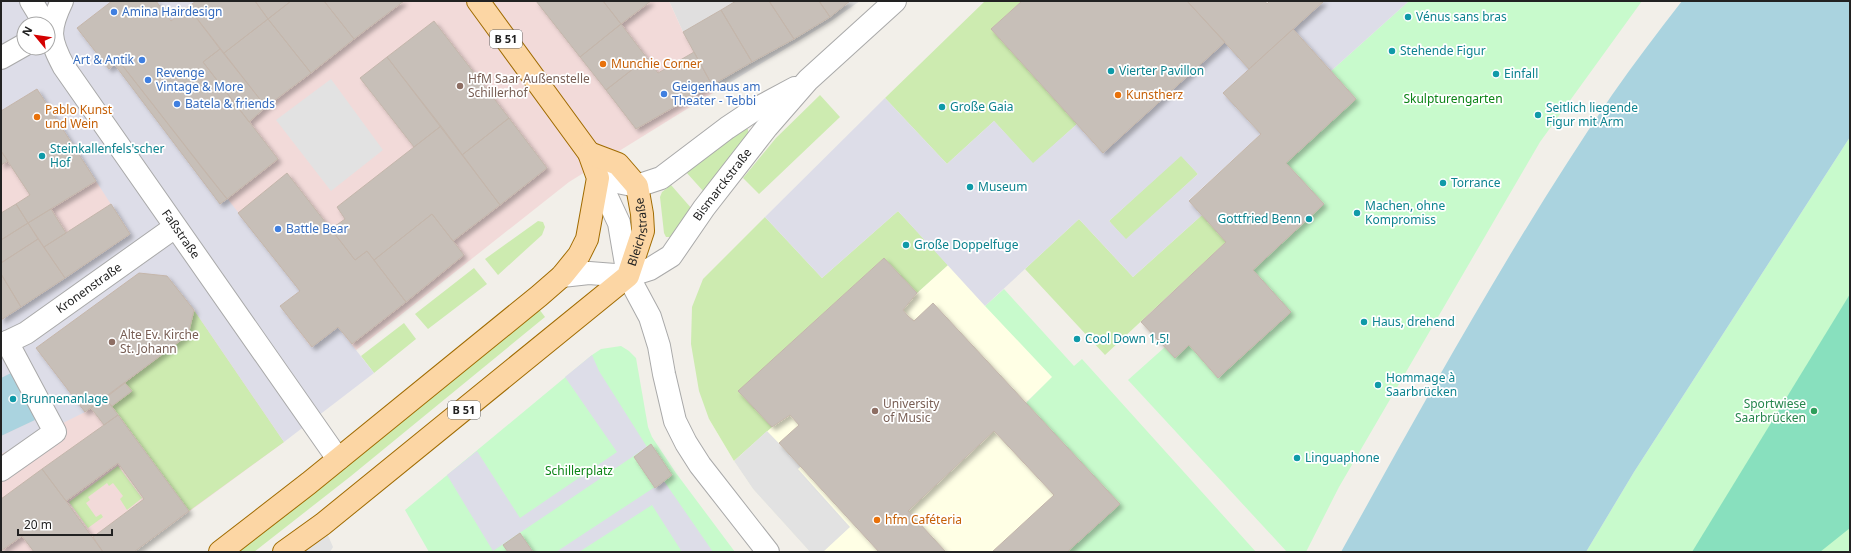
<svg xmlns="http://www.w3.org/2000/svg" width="1851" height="553" font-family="'Noto Sans',sans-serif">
<defs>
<filter id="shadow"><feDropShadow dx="3.5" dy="3.5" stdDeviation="2" flood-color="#0004"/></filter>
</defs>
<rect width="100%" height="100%" fill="#f2efe9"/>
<path fill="#e0dfdf" d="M669,1H860L831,21L716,91L683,32Z"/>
<path fill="#f2dad9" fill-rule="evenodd" d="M1,1H669L683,32L716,91L569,182L269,419L284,442L134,552H1ZM24,24H48V48H24Z"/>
<path fill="#ffffe5" d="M884,258L917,293L948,265L1053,377L1026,402L1120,504L1067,552H810L753,489L734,461L709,419Z"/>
<path fill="#cdebb0" d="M985,1H1022L991,29L1077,124L1033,164L994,121L947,164L885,98Z
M820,95L840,117L759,194L743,178L776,138Z
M744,129H748V134L704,192L686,172Z
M1181,155L1198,174L1126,240L1109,221Z
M671,185L692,209L670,237H666L664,233L660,197L662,192Z
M898,211L948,265L917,293L884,258L739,391L772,427L734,461L709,419L699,391L691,344L692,307L703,279L765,217L822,278Z
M1202,215L1226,242L1105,355L1025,269L1079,219L1133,277Z
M538,221L543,222L545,227L542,235L498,275L485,259Z
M474,268L487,284L428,329L415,314Z
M539,309L545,317L351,476L254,552H235Z
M194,310L284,442L189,511L112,406L132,391L125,383L188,335Z
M404,323L416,339L374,373L361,356Z
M118,466L142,498L127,510L120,499L123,496L113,483L109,486L107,483L88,497L90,500L86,503L96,517L101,514L103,517L88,528L69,502Z"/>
<path fill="#c8facc" d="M1409,1H1642L1540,142L1339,487L1306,552H1287L1128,380L1165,347L1175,358L1189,345L1219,378L1290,312L1253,270L1324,204L1286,163L1356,99L1331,71Z
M1850,137V552H1586L1634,472Z
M1004,289L1074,366L1082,359L1256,552H1067L1120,504L1026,403L1052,377L985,306Z
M621,346L629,351L636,358L648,427L652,437L676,473L735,552H429L405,510L592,355L601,349Z"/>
<path fill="#88e0be" d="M1850,294V528L1820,552H1692Z"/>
<path fill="#e2e2e2" d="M331,79L383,150L331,191L276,120Z
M767,431L801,466L798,469L850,527L823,552H810L753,489L734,461Z
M323,524L333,547L330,552H284Z"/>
<path fill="#dddde8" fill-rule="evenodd" d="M1,1H112L77,28L109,69L119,61L300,291L280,306L311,347L338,327L374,373L284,442L194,310L167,276L139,273L36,348L85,412L1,454V436L35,420L12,373L1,378V320L130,234L37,89L1,111ZM24,24H48V48H24Z
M156,1H196L171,21Z
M1324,1H1409L1331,71L1293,29Z
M1225,42L1249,69L1224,93L1261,134L1189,200L1202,215L1133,277L1079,219L985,306L898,211L822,278L765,217L885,98L947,164L994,121L1033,163L1077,124L1103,153ZM1181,156L1198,174L1126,239L1109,221Z
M592,355L599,371L647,447L493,551L447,475L477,451L520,518L617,452L565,377Z
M664,481L713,552H682L652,505L579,552H556Z"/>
<path fill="#aad3df" d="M1682,1H1850V137L1634,472L1586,552H1341C1427,397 1512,242 1612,95C1634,63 1658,32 1682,1Z
M13,372L35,420L1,436V378Z"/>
<path fill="#c7bfb8" stroke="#c4b6ab" filter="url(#shadow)" d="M112,1H156L171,21L188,7L220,49L203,62L278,159L227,199L119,61L109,69L77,28Z
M196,1H255L268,19L224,53L188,7Z
M255,1H291L268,19Z
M291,1H324L354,39L311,73L268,19Z
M324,1H404L354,39Z
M536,1H603L621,24L580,57Z
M603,1H651L621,24Z
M736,1H769L794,39L752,62L721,10Z
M769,1H819L830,17L794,39Z
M819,1H850L830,17Z
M1022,1H1187L1225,42L1103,153L991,29Z
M1187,1H1265L1267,4L1270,1H1324L1249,69Z
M721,10L752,62L712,85L683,32Z
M268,19L311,73L266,107L224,53Z
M434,21L509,118L462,155L387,57Z
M621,24L647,58L606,90L580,57Z
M1293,29L1356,99L1286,163L1324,204L1253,270L1291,312L1218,378L1189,345L1175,358L1141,322L1226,242L1189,201L1261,134L1223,93Z
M220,49L266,107L249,122L203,62Z
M694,52L712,85L636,129L606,90L647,58L658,73Z
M387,57L441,126L414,147L360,78Z
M119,61L206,173L227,199L220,204L115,65Z
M37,89L96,181L28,223L16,204L30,195L1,151V111Z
M509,118L547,168L500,205L462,155Z
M441,126L500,205L453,241L432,214L374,260L367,251L355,260L331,229L345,219L337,207Z
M1,151L8,161L1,165Z
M287,173L355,260L367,251L406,302L352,344L338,327L312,347L280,306L300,291L238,213Z
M16,204L28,223L1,240V213Z
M111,204L130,234L65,278L44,247Z
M51,209L66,233L44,247L28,223Z
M432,214L464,255L406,302L374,260Z
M28,223L38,239L1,263V240Z
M38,239L65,278L21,307L1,274V263Z
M884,258L917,293L903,310L908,316L914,321L933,303L1120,504L1067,552H992L1054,495L994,431L908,511L946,552H879L779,443L799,425L790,415L772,427L738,391Z
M139,273L167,276L194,310L188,335L85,412L36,348Z
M1,274L21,307L1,320Z
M125,383L132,391L112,406L105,398Z
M105,398L118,415L104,425L91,408Z
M118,415L189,511L134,552H103L93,537L144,499L118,463L66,501L42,469Z
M651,444L672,475L655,488L634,457Z
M42,469L66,501L103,552H34L22,536L1,551V499Z
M520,533L533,552H508L503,545Z"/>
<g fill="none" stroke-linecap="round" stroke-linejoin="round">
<defs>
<g id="street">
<path d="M31,1L45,24"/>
<path id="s1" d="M62,1C48,30 49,39 64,67L338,459"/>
<path d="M1,58L24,45"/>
<path d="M598,178L619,223L628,276L650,317L659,346L664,374L675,421L686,443L700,465L768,552"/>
<path d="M598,178L637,186L661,178L727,128L754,110L795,88"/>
<path id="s2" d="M562,276L589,273L628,276L650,269L671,256L704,208L767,127L808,80L895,1"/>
<path id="s3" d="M1,345L26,333L175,227"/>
<path d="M1,470L55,432L7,342"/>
</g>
<g id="primary">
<path d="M220,552L309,483L539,296L562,276L579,255L587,239L598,178L589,153L478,1"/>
<path id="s4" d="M284,552L323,524L628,276L643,231L642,214L637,186L618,164L589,153"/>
</g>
</defs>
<use href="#street" stroke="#a9a9a9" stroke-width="24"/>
<use href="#primary" stroke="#a06b00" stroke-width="24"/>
<use href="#street" stroke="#fff" stroke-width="22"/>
<use href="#primary" stroke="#fcd6a4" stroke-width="22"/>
</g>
<g fill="#3f7fe0" stroke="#fff" stroke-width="1.5">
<circle cx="114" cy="12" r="4"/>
<circle cx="142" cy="60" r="4"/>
<circle cx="148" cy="80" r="4"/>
<circle cx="664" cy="94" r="4"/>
<circle cx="177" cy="104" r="4"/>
<circle cx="278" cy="229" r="4"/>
</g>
<g fill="#0f9aa8" stroke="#fff" stroke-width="1.5">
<circle cx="1408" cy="17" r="4"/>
<circle cx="1392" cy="51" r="4"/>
<circle cx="1111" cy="71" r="4"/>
<circle cx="1496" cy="74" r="4"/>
<circle cx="942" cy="107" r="4"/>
<circle cx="1538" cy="115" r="4"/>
<circle cx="42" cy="156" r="4"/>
<circle cx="1443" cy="183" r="4"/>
<circle cx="970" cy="187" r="4"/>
<circle cx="1357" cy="213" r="4"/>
<circle cx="1309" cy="219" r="4"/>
<circle cx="906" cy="245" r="4"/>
<circle cx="1364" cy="322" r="4"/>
<circle cx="1077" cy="339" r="4"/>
<circle cx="1378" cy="385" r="4"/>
<circle cx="13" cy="399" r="4"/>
<circle cx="1297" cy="458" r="4"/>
</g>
<g fill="#e8710a" stroke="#fff" stroke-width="1.5">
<circle cx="603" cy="64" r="4"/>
<circle cx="1118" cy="95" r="4"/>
<circle cx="37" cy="117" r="4"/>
<circle cx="877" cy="520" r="4"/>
</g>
<g fill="#8d6e63" stroke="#fff" stroke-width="1.5">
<circle cx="460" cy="86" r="4"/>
<circle cx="112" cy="342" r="4"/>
<circle cx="875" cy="411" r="4"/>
</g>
<circle fill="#2e9e5b" stroke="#fff" stroke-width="1.5" cx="1814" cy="411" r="4"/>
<g text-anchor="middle" stroke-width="3.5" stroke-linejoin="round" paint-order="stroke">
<g fill="#fff" stroke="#646464" stroke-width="1">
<rect x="490" y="30" width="32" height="18" rx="3"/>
<rect x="448" y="401" width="32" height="18" rx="3"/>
</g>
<g font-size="11" font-weight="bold" fill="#222">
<text x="506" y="43">B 51</text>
<text x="464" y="414">B 51</text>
</g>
<g font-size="12" fill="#366cbe" stroke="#fff" text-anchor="start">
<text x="122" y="16">Amina Hairdesign</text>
<text x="134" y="64" text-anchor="end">Art &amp; Antik</text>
<text x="156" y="77">Revenge<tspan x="156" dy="14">Vintage &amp; More</tspan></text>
<text x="672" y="91">Geigenhaus am<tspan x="672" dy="14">Theater - Tebbi</tspan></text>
<text x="185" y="108">Batela &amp; friends</text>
<text x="286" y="233">Battle Bear</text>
</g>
<g font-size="12" fill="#0d838f" stroke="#fff" text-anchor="start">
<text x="1416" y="21">Vénus sans bras</text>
<text x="1400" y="55">Stehende Figur</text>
<text x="1119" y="75">Vierter Pavillon</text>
<text x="1504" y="78">Einfall</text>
<text x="950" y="111">Große Gaia</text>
<text x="1546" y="112">Seitlich liegende<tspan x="1546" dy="14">Figur mit Arm</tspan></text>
<text x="50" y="153">Steinkallenfels'scher<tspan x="50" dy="14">Hof</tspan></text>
<text x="1451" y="187">Torrance</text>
<text x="978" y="191">Museum</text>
<text x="1365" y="210">Machen, ohne<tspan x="1365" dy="14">Kompromiss</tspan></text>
<text x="1301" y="223" text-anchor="end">Gottfried Benn</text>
<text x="914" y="249">Große Doppelfuge</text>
<text x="1372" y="326">Haus, drehend</text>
<text x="1085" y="343">Cool Down 1,5!</text>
<text x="1386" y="382">Hommage à<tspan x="1386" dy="14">Saarbrücken</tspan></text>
<text x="21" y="403">Brunnenanlage</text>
<text x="1305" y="462">Linguaphone</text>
</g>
<g font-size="12" fill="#c56008" stroke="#fff" text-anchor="start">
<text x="611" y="68">Munchie Corner</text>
<text x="1126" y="99">Kunstherz</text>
<text x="45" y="114">Pablo Kunst<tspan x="45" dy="14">und Wein</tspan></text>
<text x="885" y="524">hfm Caféteria</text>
</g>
<g font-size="12" fill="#785e54" stroke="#fff" text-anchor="start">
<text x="468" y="83">HfM Saar Außenstelle<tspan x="468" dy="14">Schillerhof</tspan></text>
<text x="120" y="339">Alte Ev. Kirche<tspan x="120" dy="14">St. Johann</tspan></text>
<text x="883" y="408">University<tspan x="883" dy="14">of Music</tspan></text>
</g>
<g font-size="12" fill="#0c8416" stroke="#fff">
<text x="1453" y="103">Skulpturengarten</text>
<text x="579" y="475">Schillerplatz</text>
</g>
<g font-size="12" fill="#222" stroke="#fff">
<text dy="4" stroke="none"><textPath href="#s2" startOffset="202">Bismarckstraße</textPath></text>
<text dy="4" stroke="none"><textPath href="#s4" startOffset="487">Bleichstraße</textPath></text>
<text dy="4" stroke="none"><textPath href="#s1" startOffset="274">Faßstraße</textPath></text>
<text dy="4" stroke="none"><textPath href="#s3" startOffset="105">Kronenstraße</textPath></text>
</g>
<g font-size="12" fill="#27864d" stroke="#fff" text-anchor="end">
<text x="1806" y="408">Sportwiese<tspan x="1806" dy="14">Saarbrücken</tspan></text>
</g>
</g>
<rect width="1851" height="553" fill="none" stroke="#222222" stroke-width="4"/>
<g transform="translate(36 36) rotate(299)"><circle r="19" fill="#ffffff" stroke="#a7a7a7"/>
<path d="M0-3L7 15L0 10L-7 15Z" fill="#d40000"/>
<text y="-6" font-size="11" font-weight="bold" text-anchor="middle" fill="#222222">N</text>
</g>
<path d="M18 529v6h94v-6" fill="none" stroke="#222222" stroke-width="2"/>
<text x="24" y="529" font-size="12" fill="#222222" stroke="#ffffff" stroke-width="3" paint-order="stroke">20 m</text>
</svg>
